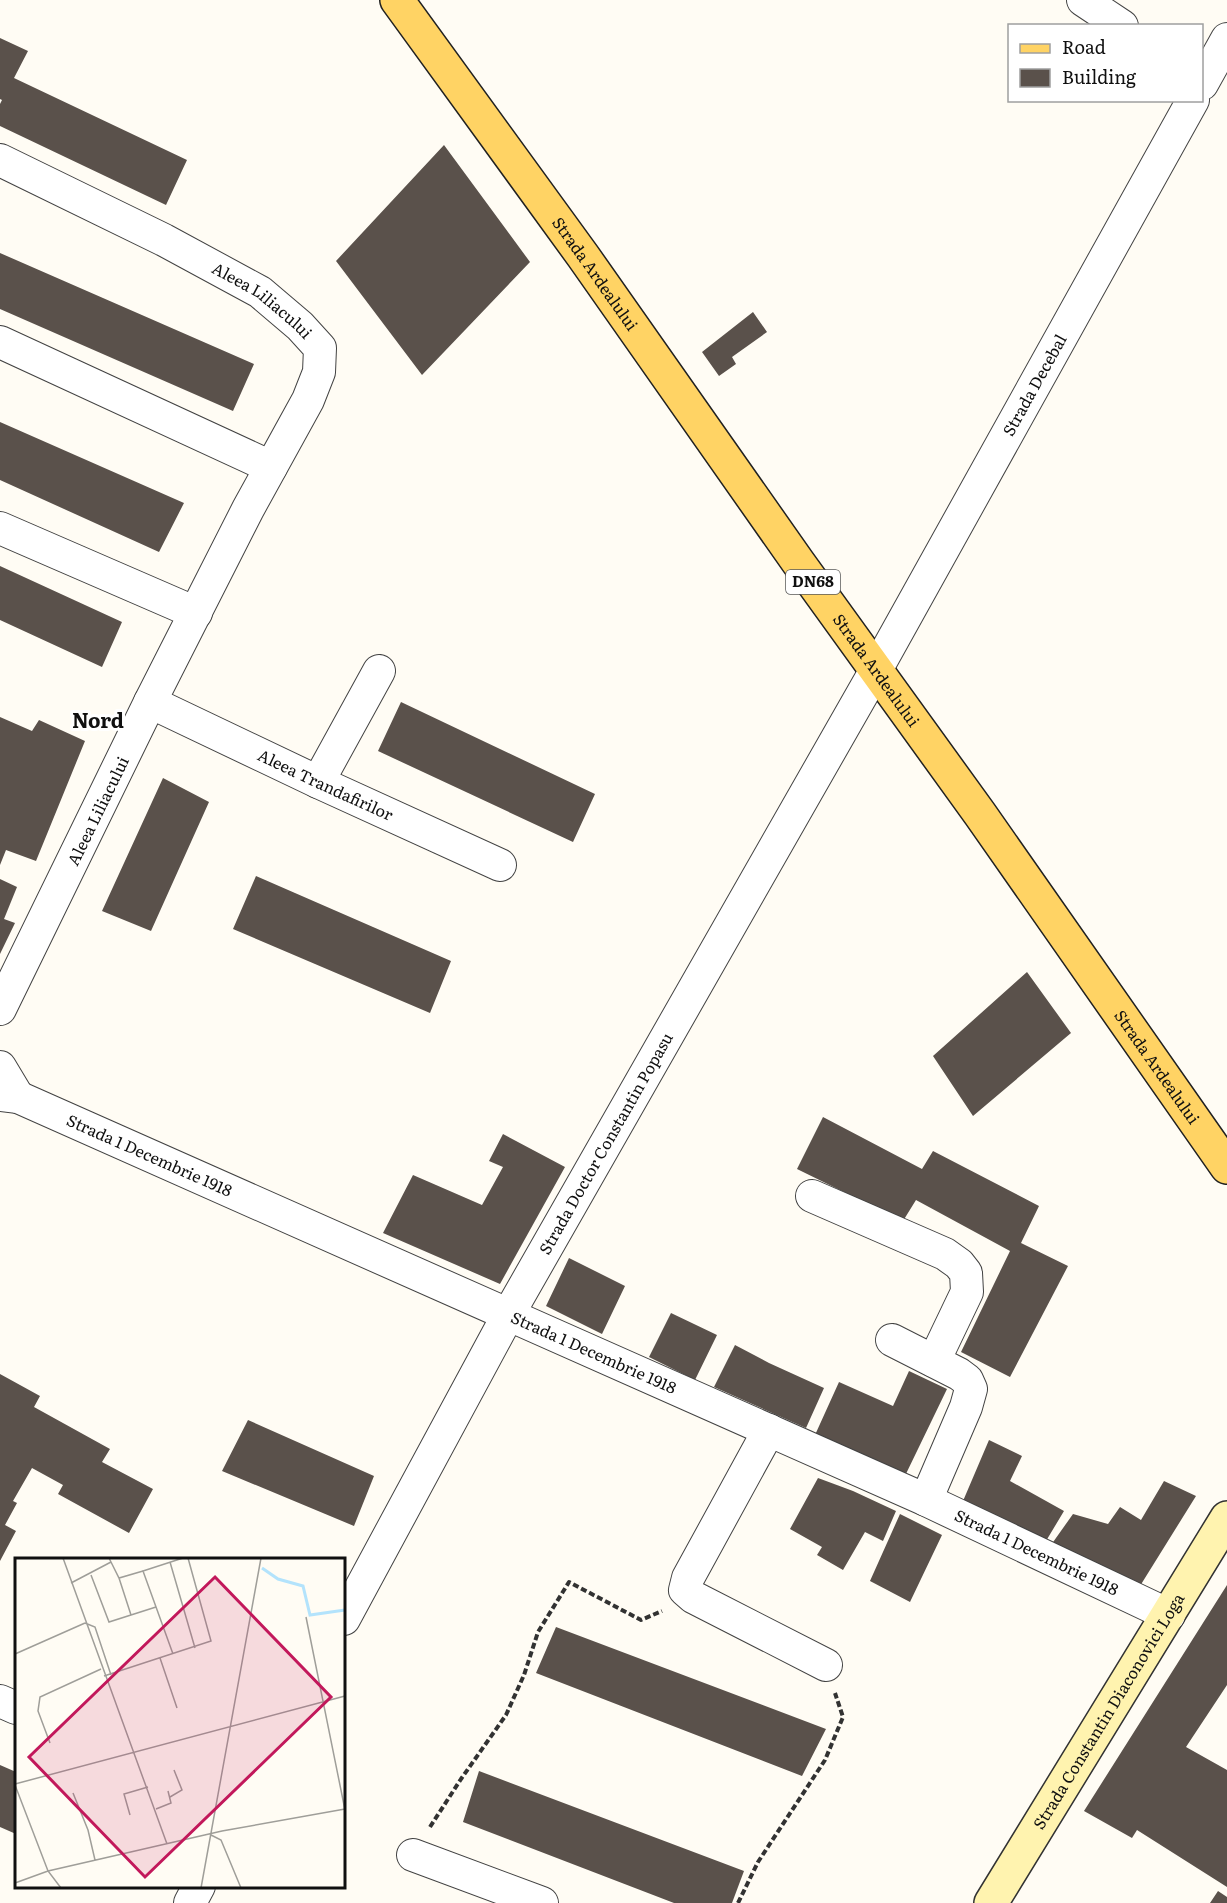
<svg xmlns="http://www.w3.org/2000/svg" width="1227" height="1903" font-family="Literata,serif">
<rect width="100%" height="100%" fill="#fffcf4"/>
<path fill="#5a514b" d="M0,38L28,51L14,78L187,160L166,205L0,126V104L2,100L0,99Z
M444,145L530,262L422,375L336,261Z
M0,253L254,364L233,411L0,309Z
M753,312L767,332L732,357L736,364L719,376L702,352Z
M0,422L184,503L159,552L0,480Z
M0,566L122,622L102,667L0,620Z
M401,702L595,794L573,842L378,751Z
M0,717L32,731L39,720L85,741L36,861L6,850L0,865Z
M163,778L209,802L151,931L102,911Z
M256,876L451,961L430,1013L233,929Z
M0,879L17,887L4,919L15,923L0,954Z
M1027,972L1071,1033L973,1116L933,1056Z
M823,1117L922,1169L933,1151L1039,1206L1021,1243L1068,1266L1010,1377L961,1352L1010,1251L916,1200L903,1221L797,1169Z
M503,1134L565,1167L500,1284L383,1233L413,1175L482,1205L503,1167L489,1161Z
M569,1258L625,1286L602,1334L546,1306Z
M671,1313L717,1335L695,1380L649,1357Z
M735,1345L769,1363L824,1388L806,1428L714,1387Z
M909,1371L947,1389L903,1480L815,1435L839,1382L893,1406Z
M0,1374L40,1396L34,1407L110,1449L102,1462L153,1489L129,1533L58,1494L63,1485L32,1468L13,1501L17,1503L5,1525L16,1531L0,1561Z
M248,1420L374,1476L354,1526L222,1471Z
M989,1440L1022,1456L1010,1481L1064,1511L1046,1541L963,1501Z
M818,1478L853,1491L896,1511L883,1541L865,1532L843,1570L817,1555L822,1547L790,1529Z
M1164,1481L1196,1496L1140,1586L1051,1545L1073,1514L1108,1524L1120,1507L1141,1520Z
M900,1514L942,1535L910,1602L870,1581Z
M1227,1585V1685L1186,1747L1227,1770V1887L1137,1830L1132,1838L1084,1811Z
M556,1627L826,1729L802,1776L536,1673Z
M0,1765L16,1772V1834L0,1827Z
M479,1771L744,1871L732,1903H674L463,1822Z
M1218,1891L1227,1897V1903H1210Z"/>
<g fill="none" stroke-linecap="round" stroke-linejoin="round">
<defs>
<g id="street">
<path d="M1083,0L1122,26"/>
<path d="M1202,84L1227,39"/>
<path id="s1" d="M0,160L164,240L260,292L300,326L320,348L319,372L308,400L248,509L150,702L0,1009"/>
<path d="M0,342L271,467"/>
<path d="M0,528L196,613"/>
<path id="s2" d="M150,702L318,782L500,865"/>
<path d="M318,782L379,671"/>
<path d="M0,1067L18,1097"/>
<path id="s3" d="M0,1095L18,1097L926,1500L1169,1615"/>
<path d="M812,1196L945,1254L959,1264L966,1273L967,1292L934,1361"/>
<path d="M892,1340L959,1374L967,1380L971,1389L966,1407L926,1500"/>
<path d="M769,1430L688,1578L685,1590L693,1597L826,1665"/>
<path id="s4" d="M344,1619L508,1315L876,670L1193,100"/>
<path d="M0,1701L16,1708"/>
<path d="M413,1855L542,1903"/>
<path d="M190,1903L199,1886"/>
</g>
<g id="secondary">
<path id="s5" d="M991,1903L1227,1518"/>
</g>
<g id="primary">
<path id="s6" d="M397,0L583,256L798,562L980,814L1227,1167"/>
</g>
</defs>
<use href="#street" stroke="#434343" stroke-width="34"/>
<use href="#secondary" stroke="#323232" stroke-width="36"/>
<use href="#primary" stroke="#212121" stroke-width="36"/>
<path stroke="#323232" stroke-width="4" stroke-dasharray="6 3" stroke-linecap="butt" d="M430,1827L461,1779L506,1715L524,1675L538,1632L569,1582L641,1620L662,1611
M738,1903L758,1862L825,1760L843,1717L835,1693"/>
<use href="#street" stroke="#fff" stroke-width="32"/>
<use href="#secondary" stroke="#fff3af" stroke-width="33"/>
<use href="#primary" stroke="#ffd364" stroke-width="33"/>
</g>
<g text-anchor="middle" stroke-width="6" stroke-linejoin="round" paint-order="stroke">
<rect fill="#fff" stroke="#585858" stroke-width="1.5" x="786" y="570" width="54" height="24" rx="4.5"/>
<g font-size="15" font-weight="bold" fill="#101010">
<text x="813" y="587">DN68</text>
</g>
<g font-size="16" fill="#101010" stroke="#fff">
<text dy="6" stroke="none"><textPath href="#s6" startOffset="338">Strada Ardealului</textPath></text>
<text dy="6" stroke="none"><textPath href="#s1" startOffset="298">Aleea Liliacului</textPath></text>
<text dy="6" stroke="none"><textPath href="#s4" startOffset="1414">Strada Decebal</textPath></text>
<text dy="6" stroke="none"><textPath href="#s6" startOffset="824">Strada Ardealului</textPath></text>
<text dy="6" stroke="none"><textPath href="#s2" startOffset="194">Aleea Trandafirilor</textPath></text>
<text transform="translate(98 811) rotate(-64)" y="6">Aleea Liliacului</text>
<text dy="6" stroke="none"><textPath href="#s6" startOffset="1310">Strada Ardealului</textPath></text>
<text dy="6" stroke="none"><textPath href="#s4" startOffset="543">Strada Doctor Constantin Popasu</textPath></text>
<text dy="6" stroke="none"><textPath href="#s3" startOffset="162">Strada 1 Decembrie 1918</textPath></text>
<text dy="6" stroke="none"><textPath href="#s3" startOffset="648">Strada 1 Decembrie 1918</textPath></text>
<text dy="6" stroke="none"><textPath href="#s3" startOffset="1134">Strada 1 Decembrie 1918</textPath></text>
<text dy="6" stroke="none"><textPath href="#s5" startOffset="225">Strada Constantin Diaconovici Loga</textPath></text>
</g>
<g font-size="20" font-weight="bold" fill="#101010" stroke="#fff">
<text x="98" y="728">Nord</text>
</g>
</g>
<g transform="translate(15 1558)">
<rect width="330" height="330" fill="#fffcf4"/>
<path fill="none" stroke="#b3e3fc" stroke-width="3" d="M247,10L263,21L288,28L295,57L330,52"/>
<path fill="none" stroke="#9f9e99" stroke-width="1.5" d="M48,0L152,286M94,0L104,20L128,13M155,4L180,90M76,17L94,64L141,49M104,20L116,57M56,25L96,4M291,59L330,252M70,65L80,69L96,117M0,96L70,65M158,96L128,13L168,0M145,100L162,150M89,118L196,83L173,0M35,185L23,153L25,139L86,111M0,226L330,138M0,227L33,313L46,330M58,235L73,272L80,302M155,239L167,232L159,212M141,251L156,245L153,233M115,257L109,236L133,229M196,277L206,282L226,330M0,325L33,313L207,273L330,251M186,330L246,0"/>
<path fill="#c2185b" fill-opacity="0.15" stroke="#c2185b" stroke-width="3" d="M200,19L316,139L130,319L14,199Z"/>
<rect width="330" height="330" fill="none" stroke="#101010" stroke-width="3"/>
</g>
<rect x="1008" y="24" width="195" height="78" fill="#ffffff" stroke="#9f9f9f" stroke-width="1.5"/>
<rect x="1020" y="44" width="30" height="9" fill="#ffd364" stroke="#9f9f9f" stroke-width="1.5"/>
<text x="1062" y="54" font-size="18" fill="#101010">Road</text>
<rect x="1020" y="69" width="30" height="18" fill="#5a514b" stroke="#9f9f9f" stroke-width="1.5"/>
<text x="1062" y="84" font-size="18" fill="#101010">Building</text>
</svg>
